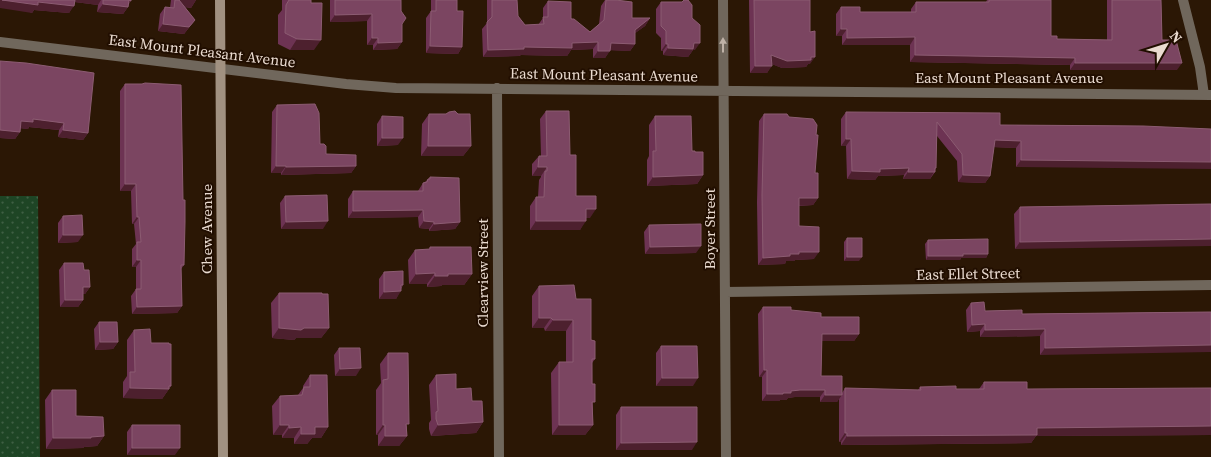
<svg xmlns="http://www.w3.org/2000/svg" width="1211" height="457" font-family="'Source Serif 4',serif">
<defs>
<pattern id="park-dots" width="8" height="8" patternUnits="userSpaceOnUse" patternTransform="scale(1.25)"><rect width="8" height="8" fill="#1e4525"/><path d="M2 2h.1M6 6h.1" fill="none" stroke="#3f5f44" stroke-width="1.8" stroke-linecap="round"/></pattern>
</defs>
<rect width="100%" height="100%" fill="#2b1705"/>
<path fill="url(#park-dots)" d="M0,196H38L40,457H0Z"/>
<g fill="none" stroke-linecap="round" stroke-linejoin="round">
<path stroke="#70675c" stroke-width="10" d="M723,0L726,457
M1183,0L1200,67L1204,95
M0,42L346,84L396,88L1211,95
M497,88L499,457
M725,292L1211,285"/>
<path stroke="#a19181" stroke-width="10" d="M220,0L223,457"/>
</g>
<path fill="#6d3353" d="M0,0H131L129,4L128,7L123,14L97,12L98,5L75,2L69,13L34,10L32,13Z
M171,0H196L191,8L185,7L195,20L184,34L158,31L160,14L165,7L170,8Z
M282,0H311L314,50H290L278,44V15L282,10Z
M330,0H401L402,42L397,49L373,50V45H367V21L330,22Z
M431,0H457V11L462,47L458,54L426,53V18L431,11Z
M487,0H517L518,16L525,25H538L543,18V8L548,1L590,32L599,24L601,6L605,0H616L632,18H650L645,26L635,33V44L630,51L610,50L605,58H593V49L571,50L567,56L521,55L519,56L483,57L482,29L487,23Z
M749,0H810V64H808L806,67L782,68L772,64L767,73H750Z
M987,0H1051V36L1057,39L1107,40V0H1161L1162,40L1177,70H1070V65L910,62V45H842V36H836V14L841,7L860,12H911V9L916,2H986Z
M661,2L692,18L695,50H693L688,57L663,55V51H661V38L656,33V9Z
M0,61L88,133L83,140L58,137L59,130L29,127L28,129L20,128V132L15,139L0,138Z
M125,84L184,265L181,269L182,306L177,313L132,314L131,296L136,289V267H132V249L136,244L134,224H132L131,191H120V91Z
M277,105L320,144L326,154L356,166L351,173L281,175V173H271L272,112Z
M546,111L570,155L576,196L590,218H586L580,230H530V206L536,197H538L539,180L541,177V176H532V164L539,156H541L540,119Z
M846,112L1000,125L1143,126L1016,167V148L994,147L990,176L985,183L958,182L957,161L937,136L935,172L930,179H903L904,175L878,176L875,180L847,179L846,146H841V119Z
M429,114L471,146L463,156H421L422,124Z
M764,114L815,173L818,198L813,205L799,206V226L814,259L795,260L794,261H786L785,264L758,265L757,202L759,121Z
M382,116L398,145L377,146V124Z
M655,116L692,151L703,175L697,184L647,186V160L649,156V125Z
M430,177L460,222L455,229L429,231V229L419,228L418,217L348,218V199L353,191H418L423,183L425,182Z
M285,196L323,229H281L280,203Z
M1211,204L1015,249L1014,214L1020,207Z
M63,216L78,242L58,243V223Z
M649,225L696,253L645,254L644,232Z
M847,238L859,261H844V242Z
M928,240L988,254L986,258H961L960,260H926L925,244Z
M430,247L472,274L464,285H442L441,286L427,287V284H409L408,260L415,250L429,249Z
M64,263L84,270L90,287L85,294H83V300L78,307H60L59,270Z
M384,272L403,285L396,299H379V279Z
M539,286L576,299L591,340L595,359L592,363L593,425L585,435H552L551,373L559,362H566V331H545L544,328H532V296Z
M279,293L329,328L321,338H296L294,340L272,338L271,303Z
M971,303L985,311L1022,314L1211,312L1040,355V336L980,337V331L967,332L966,310Z
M763,307L821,317L859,334L854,341H822L821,376L842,393L845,388L918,390L920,387L956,389H979L984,382L1027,389L1211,388V435L1036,436L1031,443L841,445V442H839V398L837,402H820V397H795L788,398L786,400H780L779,401H762V377H759L758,314Z
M99,322L118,342L113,349L95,350L94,329Z
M134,330L151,343L171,386L162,399L123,398V382L127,376V340Z
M661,346L693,386H656V353Z
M339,348L356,376H335L334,355Z
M388,353L407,427V436L399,446H378V435H376V390L381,383L380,364Z
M310,375L328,427L321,438H312L307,444H294V438H282V435H273L272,406L280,396L298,395L303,388V386Z
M436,375L472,401L483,422L476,433L431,436L429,429V423L431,420L429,385Z
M52,390L76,416L104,436L97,446L84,447L83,448L46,449L45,400Z
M621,407L692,450H616V415Z
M132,425L175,455H127V432Z"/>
<path fill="#4d202e" d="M0,0L38,2L74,0H101L98,5L75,2L74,6L69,13L34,10L32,13L0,8Z
M129,0L131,1L127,6L128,7L123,14L97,12L103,4Z
M176,0H196L191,8L174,5Z
M372,14L367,21L330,22L335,15Z
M650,18L645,26L630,37L635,30Z
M195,20L184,34L158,31L163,24Z
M841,29H847L842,36H836Z
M915,37L910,45H842L847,38Z
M372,38H378L373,45H367Z
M297,39L321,40L314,50H290Z
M402,42L397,49L373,50L378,43Z
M598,42L593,49L571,50L567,56L521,55L519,56L483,57L488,50L572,43Z
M611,43L635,44L630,51L606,50Z
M694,43H700L695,50H693L688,57L663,55L668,48Z
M666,44H668L663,51H661Z
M430,46L462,47L458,54L426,53Z
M598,51H610L605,58H593Z
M771,55L811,57H815L810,64H808L806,67L782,68L766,62Z
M915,55L1075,58L1070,65L910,62Z
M1075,63H1182L1177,70H1070Z
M755,66H772L767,73H750Z
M33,119L64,123L59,130L29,127L28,129L16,128L21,121Z
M0,130L20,132L15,139L0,138Z
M63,130L88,133L83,140L58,137Z
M382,138H403L398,145L377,146Z
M846,139H851L846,146H841Z
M995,140L1021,141L1016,148L990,147Z
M428,146H471L463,156H421Z
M1021,160L1211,162V169L1016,167Z
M276,166H286L281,173H271Z
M356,166L351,173L281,175L286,167Z
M538,167H547L541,176H532Z
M909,168L904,175L878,176L875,180L847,179L852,171L880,169Z
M935,168H936L930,179H903L908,172Z
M703,175L697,184L647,186L653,177Z
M963,175L990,176L985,183L958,182Z
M125,184H136L131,191H120Z
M799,198H818L813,205L794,206Z
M586,209H596L590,218H580Z
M423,210L418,217L348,218L353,211Z
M137,217H139L134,224H132Z
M328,221L323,229H281L286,222Z
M424,221L434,222L429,229L419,228Z
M536,221H586L580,230H530Z
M460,222L455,229L429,231L434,224Z
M63,235H83L78,242L58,243Z
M1211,239V246L1015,249L1020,242Z
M701,246L696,253L645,254L650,247Z
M799,252H819L814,259L795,260L794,261H786L785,264L758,265L763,258Z
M963,254H988L986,258H961L960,260H926L928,256Z
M847,257H862L859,261H844Z
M137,260H141L136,267H132Z
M435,273L427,284H409L416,274Z
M448,274H472L464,285H442L441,286L427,287L435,276Z
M401,285H403L398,291H401L396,299H379L384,292Z
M83,287H90L85,294H78Z
M65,300H83L78,307H60Z
M182,306L177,313L132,314L137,307Z
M539,318H551L544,328H532Z
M553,320H573L566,331H545Z
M985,324L980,331L967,332L972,325Z
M279,328H329L321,338H296L294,340L272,338Z
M1045,329L1040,336L980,337L985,330Z
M822,334H859L854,341H817Z
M100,342H118L113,349L95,350Z
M1211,345V352L1040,355L1045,348Z
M361,368L356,376H335L340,369Z
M764,370H767L762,377H759Z
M662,378H698L693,386H656Z
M171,386L162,399L123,398L130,388Z
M800,390H825L820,397H795L788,398L786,400H780L779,401H762L767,394Z
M825,395H842L837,402H820Z
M483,422L476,433L431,436L438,425Z
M280,425H289L282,435H273Z
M383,425H385L378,435H376Z
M559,425H593L585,435H552Z
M1211,426V435L1036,436L1031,443L841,445L847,436L1037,428Z
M301,427L294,438H282L289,428Z
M315,427H328L321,438H312L307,444H294L301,434Z
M845,433H847L841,442H839Z
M104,436L97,446L84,447L83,448L46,449L53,438Z
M385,436H407L399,446H378Z
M697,442L692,450H616L621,443Z
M132,448H180L175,455H127Z"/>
<path fill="#7b4561" stroke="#8c5c72" d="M2,0H75L74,6L38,2V5Z
M103,0H131V1L129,0L128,7L103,4Z
M175,0H179L195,20L189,27L163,24L165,7L174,8Z
M289,0H311V3H322L321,40L297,39L285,33L286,5Z
M335,0H401V11L406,18L402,24V42L378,43V38H372V14L335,15Z
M436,0H457V11H463L462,47L430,46L431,11H436Z
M492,0H517L518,16L525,25L544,24L543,17H548V1L571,2V19H574L590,32L604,20L606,0H616L632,2V18H650L635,30V44L611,43L610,51H598V42L572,43V48L524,47V49L488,50L487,22L492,17Z
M684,0H688L692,5V18L700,25V43H694L693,49L668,48V44H666V31L661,26V2H682Z
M754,0H810V32L815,31V57H811V60L787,61L771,55L772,66H755Z
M989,0H1051V36H1057V39L1112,40V0H1161L1162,40H1176L1182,63H1075V58L915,55V37L847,38V29H841V7H860V12H916V2H989Z
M0,61L26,63L94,73L88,133L63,130L64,123L33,119V122L21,121L20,132L0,130Z
M145,83L181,85L183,200H185V222L184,265H181L182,306L137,307L136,289H141V260H137V242H141L139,217H137L136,184H125V84H142Z
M315,104L319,113L320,144H324L326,146V154L356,155V166L286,167V166H276L277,105Z
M455,111L458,114H470L471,146H428L429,114H446L449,112Z
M546,111H569L570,155H576V196H596V209H586V221H536V197H544L545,171H547V167H538L539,156H547Z
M846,112L1000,113V125L1143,126L1211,129V162L1021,160V141L995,140L990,176L963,175L962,154L937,122L936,168H935V172H908L909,168L880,169V172L852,171L851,139H846Z
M764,114H787L789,117L813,119L817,125L816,135H818L815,173H818V198H799V226L819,227V252H799V254H790V256L763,258L762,195Z
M382,116L403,117V138H382Z
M655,116H691L692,151H695V152H703V175L653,177V151H656Z
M430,177L459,178L460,222L434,224V222L424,221L423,210L353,211V191H423V183L427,182L428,179H430Z
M327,195L328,221L286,222L285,196Z
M1211,204V239L1020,242V207Z
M82,215L83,235H63V216Z
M701,224V246L650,247L649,225Z
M847,238H862V257H847Z
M988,239V254H963V256H928V240Z
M430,247H471L472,274H448V276H435V273L416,274L415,250L430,249Z
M64,263H83L84,270H89L90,287H83V300H65Z
M403,271V285H401V291L384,292V272Z
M574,285L576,299H591V340L595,341V359H592V384H595V402H592L593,425H559V362H573V320H553L551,318H539V286Z
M279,293H322V294H328L329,328H304L301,330L279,328Z
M984,302L985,311L1022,310V314L1211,312V345L1045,348V329L985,330V324L972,325L971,303Z
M763,307H791V310L821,313V317H859V334H822L821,376H842V395H825V390H800L791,391V393H783V394H767V370H764Z
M99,322H117L118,342H100Z
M150,329L151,343H169V344H171V386H169V389L130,388V372H135L134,330Z
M661,346H697L698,378H662Z
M339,348H360L361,368L340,369Z
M388,353H408L409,424H406L407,436H385V425H383V380L388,379Z
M456,374V389L471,388L472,401H482L483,422L438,425L436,419V412L438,411L436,375Z
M310,375H327L328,427H315V434H301V427L289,428V425H280V396L302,395L304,387H310Z
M984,382H1027V389L1211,388V426L1037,428V435L847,436V433H845V388L921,390L920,387L956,386V389H984Z
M52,390H76V416L103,417L104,436L91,437V438H53Z
M621,407H697V442L621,443Z
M132,425H180V448H132Z"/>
<defs><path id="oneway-solid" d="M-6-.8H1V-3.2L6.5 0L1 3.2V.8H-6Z" transform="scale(1.25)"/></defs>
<use fill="#bfb2a7" href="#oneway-solid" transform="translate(723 45) rotate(-90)"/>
<g text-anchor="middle" stroke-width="4" stroke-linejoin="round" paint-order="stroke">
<g font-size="15" fill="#eadbd0" stroke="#210e00">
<text transform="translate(202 51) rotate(7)" y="5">East Mount Pleasant Avenue</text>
<text transform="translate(604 75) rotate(1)" y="5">East Mount Pleasant Avenue</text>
<text x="1009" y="83">East Mount Pleasant Avenue</text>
<text transform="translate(207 229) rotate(-90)" y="5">Chew Avenue</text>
<text transform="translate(710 229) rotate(-90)" y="5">Boyer Street</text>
<text transform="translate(483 273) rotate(-90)" y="5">Clearview Street</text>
<text transform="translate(968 274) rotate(-1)" y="5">East Ellet Street</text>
</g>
</g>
<g transform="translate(1166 45) rotate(51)" stroke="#210e00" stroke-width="4" paint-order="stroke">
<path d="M0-4L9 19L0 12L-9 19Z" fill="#eadbd0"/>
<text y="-8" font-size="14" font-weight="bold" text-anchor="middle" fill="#eadbd0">N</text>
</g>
</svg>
